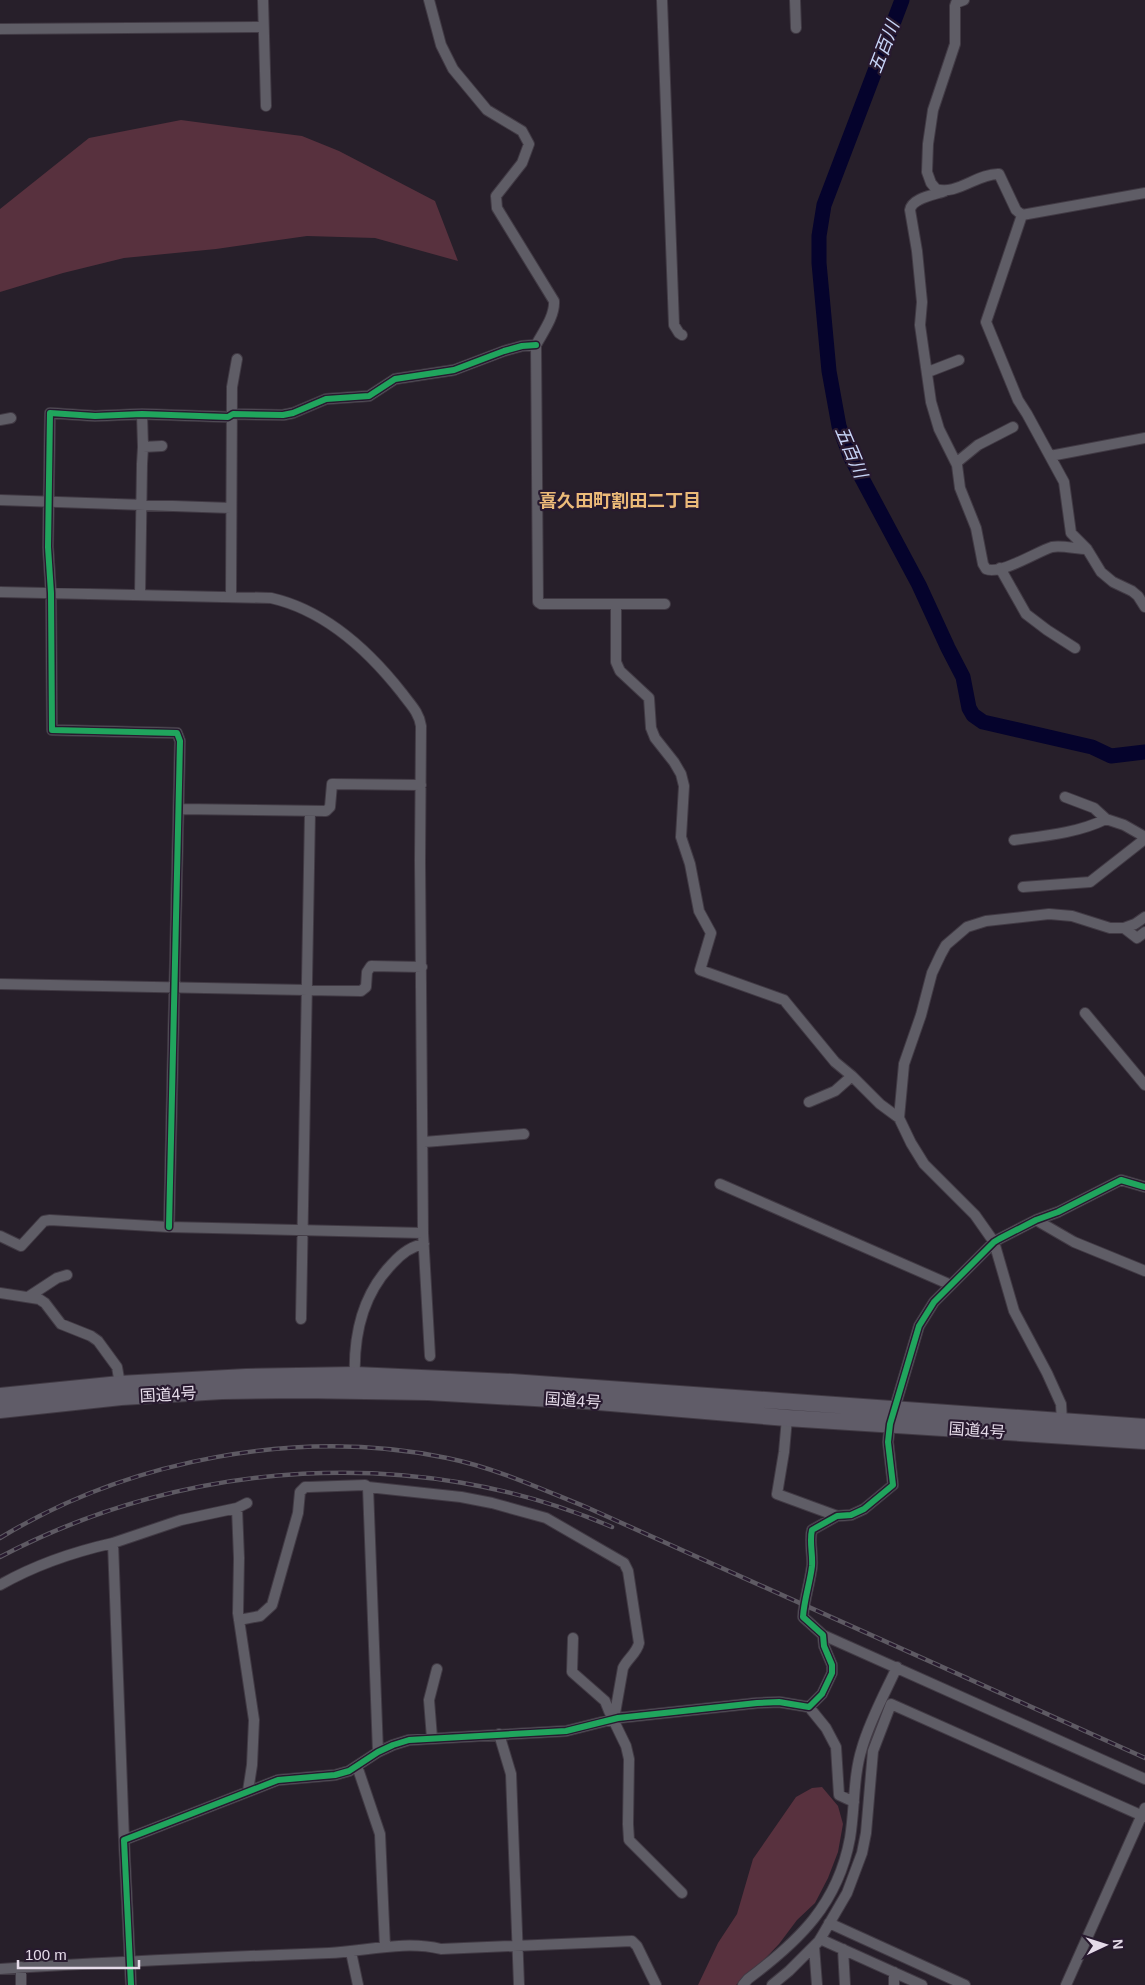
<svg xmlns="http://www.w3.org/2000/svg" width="1145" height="1985" font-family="Arial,'Noto Sans JP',sans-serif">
<rect width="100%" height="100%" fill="#271f2a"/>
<path fill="#58313e" d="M181,120L302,136L339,151L435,201L458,261L375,238L307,236L216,249L124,258L63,273L0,292V209L89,138Z
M822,1787L838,1806L843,1824L838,1852L828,1878L815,1903L797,1920L779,1944L757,1967L736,1985H698L718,1943L737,1914L753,1859L796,1797L812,1788Z"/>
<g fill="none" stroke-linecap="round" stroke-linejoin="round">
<path stroke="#05032c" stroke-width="15" d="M902,0L824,205L819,236V263L829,371L839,426L850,456L919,585L948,648L963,677L969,708L973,715L983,722L1092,747L1111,756L1145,752"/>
<defs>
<path id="minor" d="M263,0L266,106
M429,0L441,45L453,69L487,110L522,131L529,144L522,163L496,196L497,208L554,301C555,316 543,332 536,345L538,602L541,604H665
M662,0L674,325L679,333L682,335
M795,0L796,28
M964,0L956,3L955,6V44L933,110L928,144L927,172L931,183L936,189C956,196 978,173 999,174L1016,210L1022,215
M0,29L263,27
M945,191C934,195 912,198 910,210L917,251L922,302L920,325L931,402L939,429L957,465L960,488L976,528L983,564L986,569C1001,575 1036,552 1052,547C1062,545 1076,549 1087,549
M1145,193L1022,215L986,322L1018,400L1027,414L1064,482L1071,533L1087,549L1101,572L1113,582L1132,591L1138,596L1145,607
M928,372L959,360
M0,420L11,418
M143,447L162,446
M1050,456L1145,438
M956,463L978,445L1013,427
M0,500L231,508
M1000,568L1026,614L1047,630L1075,648
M0,592L271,598C324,610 369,651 402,693C410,704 419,712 421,726L420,861L423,1233L430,1356
M140,595L142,464L143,447L142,414
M231,597L232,387L237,359
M616,604V662L620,671L649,698L651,728L655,738L674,762L681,774L684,786L681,837L690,864L699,911L711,933L700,970L784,1000L835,1062L852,1076L880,1104L899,1118
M1065,797L1094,808L1106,819
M179,809L326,811L330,807L332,784L421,785
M1014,840C1044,836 1078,833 1106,819L1124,825L1145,837
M1023,887L1090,882L1145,839
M1124,928L1137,938L1145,932
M0,984L361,991L366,987L367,972L371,966L422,967
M1085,1013L1145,1085
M809,1102L835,1091L852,1076
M424,1142L524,1134
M720,1184L951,1285
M1036,1220L1074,1242L1145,1271
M169,1227L180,741L177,733L52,730L51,593L48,547L50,413L95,416L142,414L228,417L233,414L283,415L293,413L326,399L369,396L395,379L454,370L504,351L522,346L536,345
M0,1236L21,1246L44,1221L50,1220L169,1227L423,1233
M0,1293L39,1299L45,1303L61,1324L91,1336L98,1341L117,1367L120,1384
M28,1297L57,1278L67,1275
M301,1319L310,812
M355,1380C353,1337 361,1296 392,1264C400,1255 411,1246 424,1244
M787,1418L784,1452L777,1494L837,1516
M1062,1422L1061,1404L1047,1373L1014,1311L994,1242L975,1215L924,1164L911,1143L899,1118L904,1064L921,1015L932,973L941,954L946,945L967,927L986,921L1049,914L1072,916L1110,928H1124L1135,924L1145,917
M368,1487L461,1497L492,1503L546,1518L624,1563L628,1571L639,1643C637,1653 627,1659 623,1668L614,1719
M237,1508L239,1558L238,1613L254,1720L252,1765L248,1791
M113,1543L181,1520L237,1508L247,1503
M0,1585C35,1565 73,1552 113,1543L124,1840
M239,1620L260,1616L272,1605L298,1513L300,1492L305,1487H309L365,1485L368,1487L378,1752
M823,1635L1145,1779
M573,1638L572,1672L605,1701L609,1711L626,1746L629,1759L628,1824L629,1840L682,1893
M809,1707L826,1728L836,1747L839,1795L854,1802
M499,1734L511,1774L519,1985
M432,1738L429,1700L437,1669
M357,1766L380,1834L385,1947
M829,1923L965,1985
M820,1939L922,1985
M814,1946L817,1985
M843,1949L845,1985
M351,1952L358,1985
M21,1967V1985
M0,1969C110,1962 219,1957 329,1953C366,1951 405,1940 441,1949L632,1941L637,1946L656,1985
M894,1972V1985
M131,1985L124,1840L278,1780L335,1775L349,1771L378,1752L393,1745L409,1740L566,1731L618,1718L757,1703L779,1702L809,1707L822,1694L832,1673V1665L824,1646L823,1635L803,1617C804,1600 810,1583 812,1566C813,1554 809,1541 812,1530L837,1516L851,1515L864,1509L893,1485L888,1442L890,1424L919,1326L934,1302L994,1242L999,1239L1036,1220L1058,1212L1121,1180L1145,1187
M743,1985L748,1979C799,1941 838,1904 850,1838C855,1808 853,1776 862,1748C870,1720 885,1693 897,1667
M772,1985L789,1971L819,1941L847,1893L862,1853L866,1833L873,1751L891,1704L1145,1817
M1066,1985L1145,1808"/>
<path id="trunk" d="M0,1396L120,1384L246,1377L355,1375L511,1382L1145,1427
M0,1410L121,1397L222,1391L302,1390L428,1392L587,1401L787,1418L1145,1441"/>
</defs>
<use href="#minor" stroke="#413a44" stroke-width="12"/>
<use href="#trunk" stroke="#413a44" stroke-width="18"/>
<use href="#minor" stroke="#5f5d66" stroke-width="10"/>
<use href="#trunk" stroke="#605c68" stroke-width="16"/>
<defs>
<path id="rail" d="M0,1538C128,1460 299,1427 447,1458C496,1468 541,1489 586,1507L1145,1758
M0,1557C186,1459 417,1443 612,1527"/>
</defs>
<use href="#rail" stroke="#5e5a63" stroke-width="4.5"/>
<use href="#rail" stroke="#281a2f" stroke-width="2.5" stroke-dasharray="8" stroke-linecap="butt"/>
<defs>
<path id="cycleway" d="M169,1227L180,741L177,733L52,730L51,593L48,547L50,413L95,416L142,414L228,417L233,414L283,415L293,413L326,399L369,396L395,379L454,370L504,351L522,346L536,345
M131,1985L124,1840L278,1780L335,1775L349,1771L378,1752L393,1745L409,1740L566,1731L618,1718L757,1703L779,1702L809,1707L822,1694L832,1673V1665L824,1646L823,1635L803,1617C804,1600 810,1583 812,1566C813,1554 809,1541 812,1530L837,1516L851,1515L864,1509L893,1485L888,1442L890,1424L919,1326L934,1302L994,1242L999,1239L1036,1220L1058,1212L1121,1180L1145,1187"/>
</defs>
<use href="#cycleway" stroke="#281a2f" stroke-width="9"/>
<use href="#cycleway" stroke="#20a55d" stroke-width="6"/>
</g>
<g text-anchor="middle" stroke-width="4.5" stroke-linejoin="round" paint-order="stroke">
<g font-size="16" fill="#e5dbe9" stroke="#281a2f">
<text transform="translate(168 1394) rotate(-3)" y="6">国道4号</text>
<text transform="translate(573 1400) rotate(4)" y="6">国道4号</text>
<text transform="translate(977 1430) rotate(4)" y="6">国道4号</text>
</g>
<g font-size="18" font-style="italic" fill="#c8d6f8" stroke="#281a2f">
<text transform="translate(884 47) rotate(-69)" y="6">五百川</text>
<text transform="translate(851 452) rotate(67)" y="6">五百川</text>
</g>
<g font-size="18" font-weight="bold" fill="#ecba79" stroke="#281a2f">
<text x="620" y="507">喜久田町割田二丁目</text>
</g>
</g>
<g transform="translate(1105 1945) rotate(86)" stroke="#281a2f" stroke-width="4" paint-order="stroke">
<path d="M0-4L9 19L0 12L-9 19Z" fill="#e5dbe9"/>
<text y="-8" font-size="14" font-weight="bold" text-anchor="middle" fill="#e5dbe9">N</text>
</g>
<path d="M18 1960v8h121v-8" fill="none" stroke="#e5dbe9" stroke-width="2.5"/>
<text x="25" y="1960" font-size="15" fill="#e5dbe9" stroke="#281a2f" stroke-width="4" paint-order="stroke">100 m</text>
</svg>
